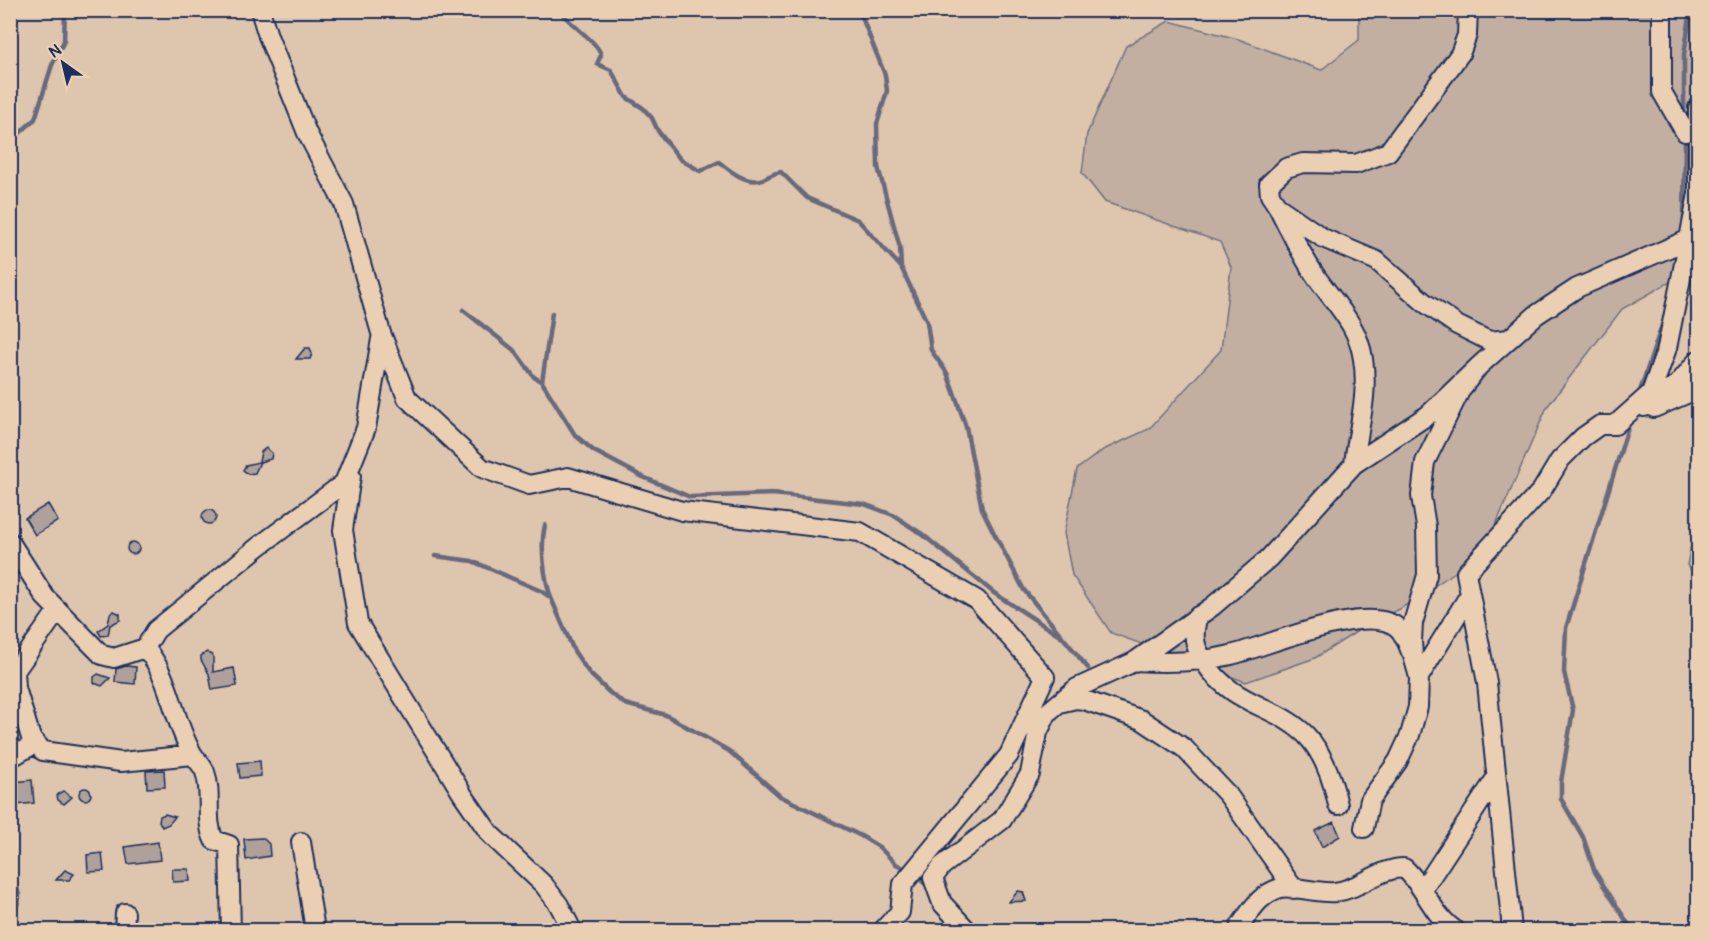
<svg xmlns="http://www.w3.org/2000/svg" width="1709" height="941" font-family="Pangolin,sans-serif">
<rect width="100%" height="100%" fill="#dec5ad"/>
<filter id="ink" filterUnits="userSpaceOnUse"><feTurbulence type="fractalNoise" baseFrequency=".0167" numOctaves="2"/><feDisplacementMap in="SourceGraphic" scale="12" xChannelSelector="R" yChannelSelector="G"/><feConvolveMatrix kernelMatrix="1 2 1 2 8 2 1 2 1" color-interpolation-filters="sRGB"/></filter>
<g filter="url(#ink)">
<path fill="#c2afa2" stroke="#6e6f80" stroke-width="1.5" d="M1359,11H1698V293L1690,281L1675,279L1622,309L1547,407L1493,531L1455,572L1400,609L1375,620L1315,658L1246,682L1111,633L1072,575L1064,533L1077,469L1103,450L1149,429L1221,350L1231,267L1220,242L1105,202L1082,173L1087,134L1126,46L1169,21L1238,39L1321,70L1359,40Z
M1698,510V567L1693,573L1687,565Z"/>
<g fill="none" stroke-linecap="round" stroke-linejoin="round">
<path stroke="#67697d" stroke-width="4.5" d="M559,10C569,24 598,42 601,55L597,64L611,70L626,97L643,108L652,118L658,131L680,159L700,171L719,162C730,171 747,185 763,179C770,176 773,173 781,172L807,198L858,220L901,267L927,322L931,350L947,373L955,395L966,427L982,509L993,531L1024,590L1088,668
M859,10L885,75L887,91L877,124L878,167L900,248L901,267
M1684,115V54L1691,10
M10,142L35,119L52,65L64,41L65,10
M1684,220L1685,136
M463,310L515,351L534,377L542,382L575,435L594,451L643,477L690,497L773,494L864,504L893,515L922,534L994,593L1063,638
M542,382L552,313
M1639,394L1663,322
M1630,421L1566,628L1564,672L1573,710L1561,782V799L1583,837L1595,872L1632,930
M545,525C540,546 544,577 551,598
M435,556L472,561L541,591L551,598L574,651L589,673L610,693L625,704L666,715L729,751L780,796L861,836L879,847L896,864L910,871
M10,874C20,894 24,897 10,917
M916,876L930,888"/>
</g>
<path fill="#aea09a" stroke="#1b2f5e" stroke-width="1.5" d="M305,348H310L312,354L310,359H296Z
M266,448L272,453L271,459L260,462L255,473L248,474L243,470L246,465L259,462L261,452Z
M48,504L58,521L35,535L25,518Z
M202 517a7 7 0 1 1 14 0a7 7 0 1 1-14 0Z
M127 548a6 6 0 1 1 12 0a6 6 0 1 1-12 0Z
M114,611L120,614V620L110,625L108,635L101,636L98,631L108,624L110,614Z
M207,652L213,656V672L234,668L237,686L212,690L209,674L201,660V656Z
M126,666L136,667L135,684L115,682L116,669Z
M98,674L110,678L102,686L94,683V677Z
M260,761L261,776L240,778L238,763Z
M164,770L165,787L147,788L146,771Z
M32,780L34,803L16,805L14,782Z
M79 794a6 6 0 1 1 12 0a6 6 0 1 1-12 0Z
M63,791L72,797L64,804L58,800L57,795Z
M165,814L175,817L169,824L162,827L159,821L160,816Z
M1334,822L1340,836L1322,847L1315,831Z
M263,838L269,844L270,856L246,860L244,839Z
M158,842L160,860L128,864L125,847Z
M102,853L104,871L88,872L87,855Z
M172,869H189L190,881L173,882Z
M65,870L74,874L69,880H56Z
M1018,891L1023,892L1026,901L1009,902Z"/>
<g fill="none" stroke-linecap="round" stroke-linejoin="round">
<defs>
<path id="street" d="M260,10L268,36L307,133L344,204L381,333L407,398L482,468L529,485L568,477L682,511L860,532L977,600L1045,677L1009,755L903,884L900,912L883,930
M1662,10V92L1685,132
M1278,207L1270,195L1269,184L1286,168L1303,163L1356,164L1388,152L1460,54L1467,35L1468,10
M1644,407L1678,384L1698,360
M1654,408L1698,389
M1354,464C1358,428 1369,395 1363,359C1358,323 1332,301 1313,272C1300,252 1289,229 1278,207L1323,238L1377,261L1425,303L1457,325L1489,341L1509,339
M351,476L343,530L358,623L463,795L490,834L544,885L559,905L572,930
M10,542L45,597L102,655L114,658L145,648L156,630L258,547L344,483L366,428L381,339
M58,610L15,671L16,688L31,738L43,751L121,762L193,755
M1198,616C1192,635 1194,647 1205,663C1234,706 1273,704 1305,734C1323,752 1333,781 1338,805
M145,648C171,677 173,721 192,753C196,760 202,764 205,772C213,794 204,819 214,840L229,845L231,930
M1135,661C1167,663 1199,663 1231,655C1265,647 1369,601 1398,628C1404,634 1408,644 1411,652
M1419,677L1470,594
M1059,703L1076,699L1084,700L1142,720L1184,748L1228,795L1294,889
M10,758L36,743
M1364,828L1370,800L1398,761L1410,735L1418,707L1419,677L1413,656L1412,641L1413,623L1427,575L1426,526L1421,496L1425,462L1461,389L1479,366L1536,315L1577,288L1694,237
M301,842L315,930
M1423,889L1496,778
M124,930L125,913
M967,930L942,903L933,878L942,866L1002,820L1030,774L1038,732L1048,712L1077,688L1134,662L1213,606L1269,558L1354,464L1428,415L1479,366
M1241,930L1240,926C1252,909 1259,895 1280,888C1292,885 1319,894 1335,892C1361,889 1379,868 1404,868C1424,885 1433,916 1455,930
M1512,930L1487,683L1466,573L1542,490L1560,460L1583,437L1600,425H1615L1651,393L1667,348L1698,194V108"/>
</defs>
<use href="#street" stroke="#1b2f5e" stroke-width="22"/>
<use href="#street" stroke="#ebcfb2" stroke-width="18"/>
</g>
</g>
<rect width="1709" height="941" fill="none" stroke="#ebcfb2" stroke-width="36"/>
<rect x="18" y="18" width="1673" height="905" fill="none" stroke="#1b2f5e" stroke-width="2" filter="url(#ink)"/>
<g transform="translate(63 63) rotate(326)" stroke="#ebcfb2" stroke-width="4.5" paint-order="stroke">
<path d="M0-4.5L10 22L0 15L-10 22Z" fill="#1b2f5e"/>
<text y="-9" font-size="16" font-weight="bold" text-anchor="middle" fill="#1b2f5e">N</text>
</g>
</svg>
